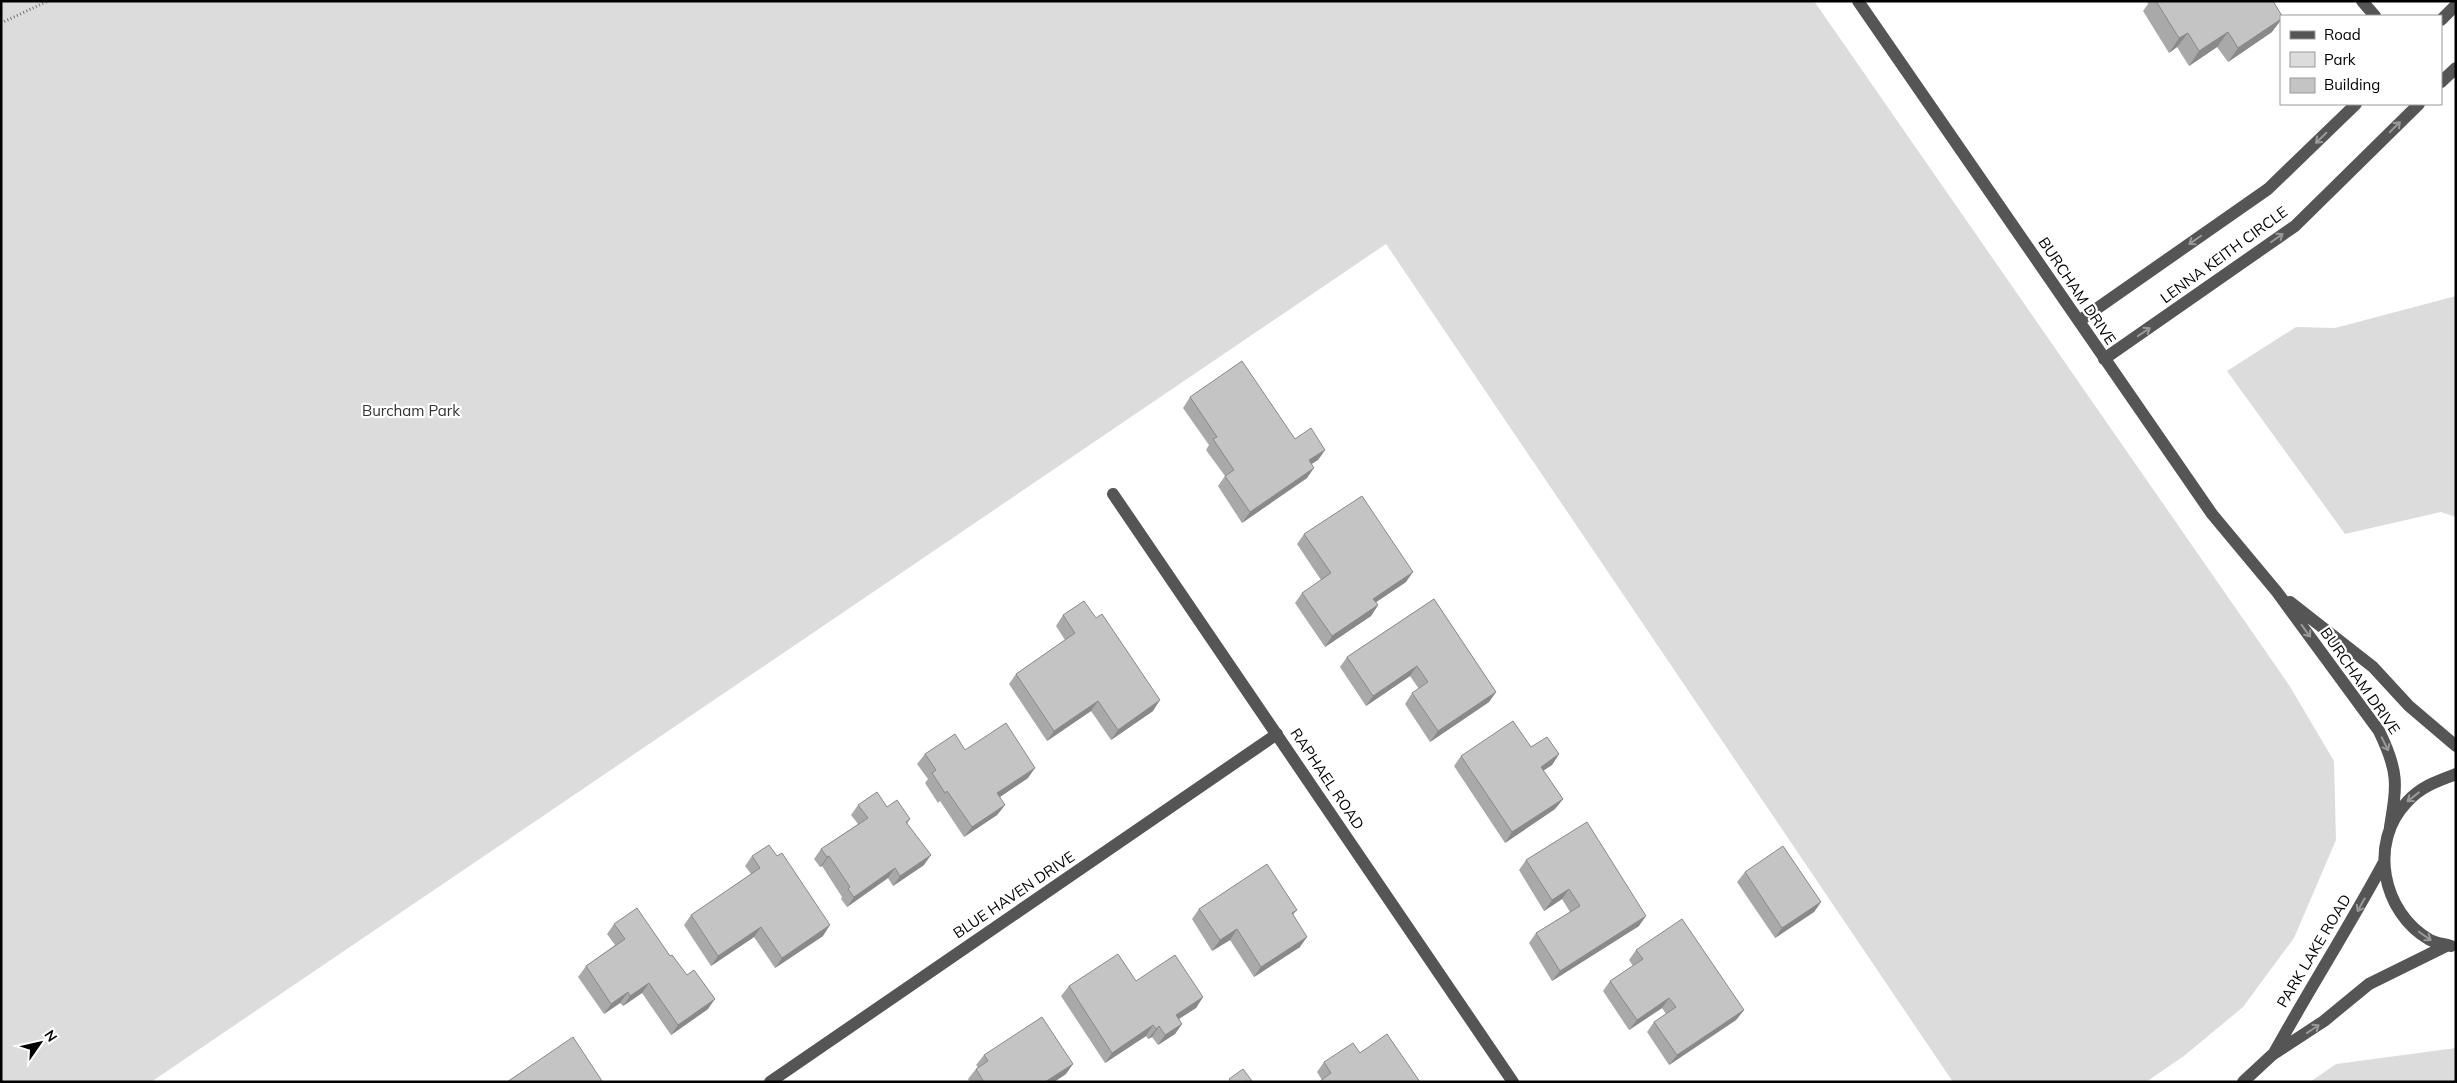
<svg xmlns="http://www.w3.org/2000/svg" width="2457" height="1083" font-family="Mulish,sans-serif">
<rect width="100%" height="100%" fill="#fff"/>
<path fill="#dcdcdc" d="M1,1H1814L2289,685L2334,761L2336,840L2294,938L2243,1007L2184,1056L2146,1082H1953L1386,244L151,1082H1Z
M2456,296V517L2441,512L2345,534L2227,371L2296,327L2335,328Z
M2456,1048V1082H2310L2336,1064Z"/>
<g fill="none" stroke-linecap="round" stroke-linejoin="round">
<path stroke="#777" stroke-width="3" stroke-dasharray="1 2.5" stroke-linecap="butt" d="M1,23L48,1"/>
<path stroke="#555" stroke-width="12" d="M1858,1L2212,514L2277,592L2379,731C2399,772 2397,784 2390,827
M2362,1L2375,16
M2441,20L2456,5
M2441,82L2456,68
M2079,321L2268,189L2356,104
M2104,359L2295,226L2419,104
M1113,494L1513,1082
M2290,602L2373,667L2409,706L2456,746
M2451,946C2444,944 2436,943 2430,940C2382,913 2368,842 2407,802C2420,787 2437,781 2456,774
M2274,1053C2310,988 2349,927 2384,862
M770,1082L1277,734
M2243,1082L2272,1055L2324,1021L2369,984L2448,945"/>
</g>
<path fill="#a9a9a9" d="M2147,1H2273L2272,32L2228,62L2217,47L2189,66L2177,47L2169,53L2143,11L2148,4Z
M1190,397L1295,439L1325,450L1318,460L1311,464L1307,478L1242,523L1218,486L1225,476L1206,450L1209,445L1183,408Z
M1304,534L1406,582L1376,602L1378,605L1371,616L1325,647L1295,603L1302,593L1321,580L1297,544Z
M1434,599L1496,692L1489,702L1430,742L1405,704L1412,693L1419,689L1410,676L1366,706L1340,667L1347,657Z
M1063,615L1153,711L1111,740L1091,711L1047,741L1009,684L1016,674L1065,640L1056,626Z
M1531,747L1559,754L1552,765L1543,770L1563,799L1555,809L1505,843L1454,766L1461,756Z
M925,754L1028,778L999,797L1005,805L997,815L964,837L940,801L938,803L925,783L928,779L917,764Z
M858,805L887,807L910,819L907,824L924,865L893,886L888,878L847,907L841,899L842,897L822,866L820,867L814,859L821,849L858,824L851,815Z
M752,856L823,936L775,968L754,937L711,966L684,925L691,915L751,874L745,866Z
M1526,860L1639,926L1552,981L1529,943L1536,933L1570,912L1562,899L1544,911L1519,870Z
M1745,872L1821,902L1814,912L1775,938L1737,882Z
M1199,909L1297,910L1293,915L1300,947L1254,977L1230,940L1212,951L1192,919Z
M614,924L708,1009L671,1035L642,993L623,1006L620,1003L604,1014L578,977L586,966L615,945L607,934Z
M1636,950L1744,1010L1736,1020L1669,1065L1647,1032L1654,1022L1666,1014L1662,1008L1629,1030L1603,991L1610,981L1633,966L1629,960Z
M1136,981L1203,997L1196,1008L1179,1019L1182,1024L1175,1034L1158,1045L1152,1037L1148,1039L1146,1036L1105,1063L1061,996L1069,986Z
M1360,1053L1322,1080L1317,1072L1324,1062Z
M984,1055L1066,1074L1054,1082H970L968,1079L976,1069L978,1067L976,1065Z"/>
<path fill="#898989" d="M2281,19V20L2272,32L2228,62L2238,48Z
M2228,32L2217,47L2189,66L2199,51Z
M2188,33L2177,47L2169,53L2179,38Z
M1325,450L1318,460L1302,470L1309,460Z
M1314,468L1307,478L1242,523L1250,512Z
M1413,572L1406,582L1366,609L1373,599Z
M1378,605L1371,616L1325,647L1332,636Z
M1417,666L1410,676L1366,706L1373,696Z
M1496,692L1489,702L1430,742L1438,731Z
M1160,700L1153,711L1111,740L1118,730Z
M1098,701L1091,711L1047,741L1054,731Z
M1559,754L1552,765L1534,777L1541,767Z
M1035,768L1028,778L990,804L997,793Z
M1563,799L1555,809L1505,843L1512,832Z
M1005,805L997,815L964,837L972,827Z
M931,855L924,865L893,886L900,876Z
M829,856L822,866L820,867L827,857Z
M895,868L888,878L847,907L854,897Z
M1569,889L1562,899L1544,911L1552,900Z
M1821,902L1814,912L1775,938L1782,928Z
M1646,916L1639,926L1552,981L1560,971Z
M830,925L823,936L775,968L782,958Z
M761,927L754,937L711,966L718,956Z
M1237,929L1230,940L1212,951L1220,940Z
M1307,937L1300,947L1254,977L1261,967Z
M649,983L642,993L623,1006L630,996Z
M628,992L620,1003L604,1014L611,1004Z
M1203,997L1196,1008L1169,1025L1176,1015Z
M1669,998L1662,1008L1629,1030L1637,1020Z
M715,999L708,1009L671,1035L678,1025Z
M1744,1010L1736,1020L1669,1065L1677,1055Z
M1182,1024L1175,1034L1158,1045L1165,1035Z
M1153,1025L1146,1036L1105,1063L1112,1053Z
M1159,1026L1152,1037L1148,1039L1156,1029Z
M1073,1064L1066,1074L1054,1082H1045Z"/>
<path fill="#c4c4c4" stroke="#898989" d="M2156,1H2273L2282,16H2281V19L2238,48L2228,32L2199,51L2188,33L2179,38Z
M1242,361L1295,439L1311,428L1325,450L1309,460L1314,468L1250,512L1225,476L1234,470L1213,439L1217,437L1190,397Z
M1362,496L1413,572L1373,599L1378,605L1332,636L1302,593L1331,573L1304,534Z
M1434,599L1496,692L1438,731L1412,693L1428,682L1417,666L1373,696L1347,657Z
M1084,601L1096,618L1102,614L1160,700L1118,730L1098,701L1054,731L1016,674L1075,633L1063,615Z
M1513,721L1531,747L1547,737L1559,754L1541,767L1563,799L1512,832L1461,756Z
M1006,723L1035,768L997,793L1005,805L972,827L947,791L945,793L932,773L936,770L925,754L955,734L965,750Z
M877,792L887,807L897,800L910,819L906,822L931,855L900,876L895,868L854,897L848,889L850,887L829,856L827,857L821,849L868,818L858,805Z
M1587,822L1646,916L1560,971L1536,933L1580,906L1569,889L1552,900L1526,860Z
M769,845L777,856L782,853L830,925L782,958L761,927L718,956L691,915L760,868L752,856Z
M1783,846L1821,902L1782,928L1745,872Z
M1267,864L1297,910L1292,913L1307,937L1261,967L1237,929L1220,940L1199,909Z
M637,908L670,956L672,955L687,975L694,970L715,999L678,1025L649,983L630,996L628,992L611,1004L586,966L625,939L614,924Z
M1682,919L1744,1010L1677,1055L1654,1022L1676,1007L1669,998L1637,1020L1610,981L1643,959L1636,950Z
M1118,954L1136,981L1175,955L1203,997L1176,1015L1182,1024L1165,1035L1159,1026L1156,1029L1153,1025L1112,1053L1069,986Z
M1042,1017L1073,1064L1045,1082H984L976,1069L988,1061L984,1055Z
M1387,1034L1420,1082H1319L1331,1073L1324,1062L1353,1043L1360,1053Z
M573,1037L602,1081L600,1082H507Z
M1243,1069L1252,1081L1231,1082L1229,1079Z"/>
<defs><path id="oneway-shaft" d="M-6 0H5M1.5-3L5.5 0L1.5 3" fill="none" stroke-width="1.6" stroke-linecap="round" stroke-linejoin="round" transform="scale(1.25)"/></defs>
<g stroke="#999">
<use href="#oneway-shaft" transform="translate(2395 127) rotate(-45)"/>
<use href="#oneway-shaft" transform="translate(2321 138) rotate(136)"/>
<use href="#oneway-shaft" transform="translate(2277 238) rotate(-35)"/>
<use href="#oneway-shaft" transform="translate(2195 240) rotate(145)"/>
<use href="#oneway-shaft" transform="translate(2144 332) rotate(-34)"/>
<use href="#oneway-shaft" transform="translate(2306 631) rotate(54)"/>
<use href="#oneway-shaft" transform="translate(2385 744) rotate(63)"/>
<use href="#oneway-shaft" transform="translate(2413 797) rotate(142)"/>
<use href="#oneway-shaft" transform="translate(2361 905) rotate(119)"/>
<use href="#oneway-shaft" transform="translate(2425 936) rotate(35)"/>
<use href="#oneway-shaft" transform="translate(2313 1029) rotate(-34)"/>
</g>
<g text-anchor="middle" stroke-width="4.5" stroke-linejoin="round" paint-order="stroke">
<g font-size="15" fill="#000" stroke="#fff">
<text transform="translate(2224 255) rotate(-36)" y="5">LENNA KEITH CIRCLE</text>
<text transform="translate(2077 291) rotate(56)" y="5">BURCHAM DRIVE</text>
<text transform="translate(2360 681) rotate(55)" y="5">BURCHAM DRIVE</text>
<text transform="translate(1327 779) rotate(56)" y="5">RAPHAEL ROAD</text>
<text transform="translate(1014 895) rotate(-34)" y="5">BLUE HAVEN DRIVE</text>
<text transform="translate(2314 951) rotate(-59)" y="5">PARK LAKE ROAD</text>
</g>
<g font-size="15" fill="#333" stroke="#fff">
<text x="411" y="416">Burcham Park</text>
</g>
</g>
<rect width="2457" height="1083" fill="none" stroke="#000000" stroke-width="5"/>
<rect x="2280" y="15" width="162" height="90" fill="#ffffff" stroke="#999999"/>
<rect x="2290" y="31" width="25" height="8" fill="#555555" stroke="#999999"/>
<text x="2324" y="40" font-size="15" fill="#000000">Road</text>
<rect x="2290" y="52" width="25" height="15" fill="#dcdcdc" stroke="#999999"/>
<text x="2324" y="65" font-size="15" fill="#000000">Park</text>
<rect x="2290" y="78" width="25" height="15" fill="#c4c4c4" stroke="#999999"/>
<text x="2324" y="90" font-size="15" fill="#000000">Building</text>
<g transform="translate(40 1043) rotate(56)" stroke="#ffffff" stroke-width="4" paint-order="stroke">
<path d="M0-4L9 19L0 12L-9 19Z" fill="#000000"/>
<text y="-8" font-size="14" font-weight="bold" text-anchor="middle" fill="#000000">N</text>
</g>
</svg>
